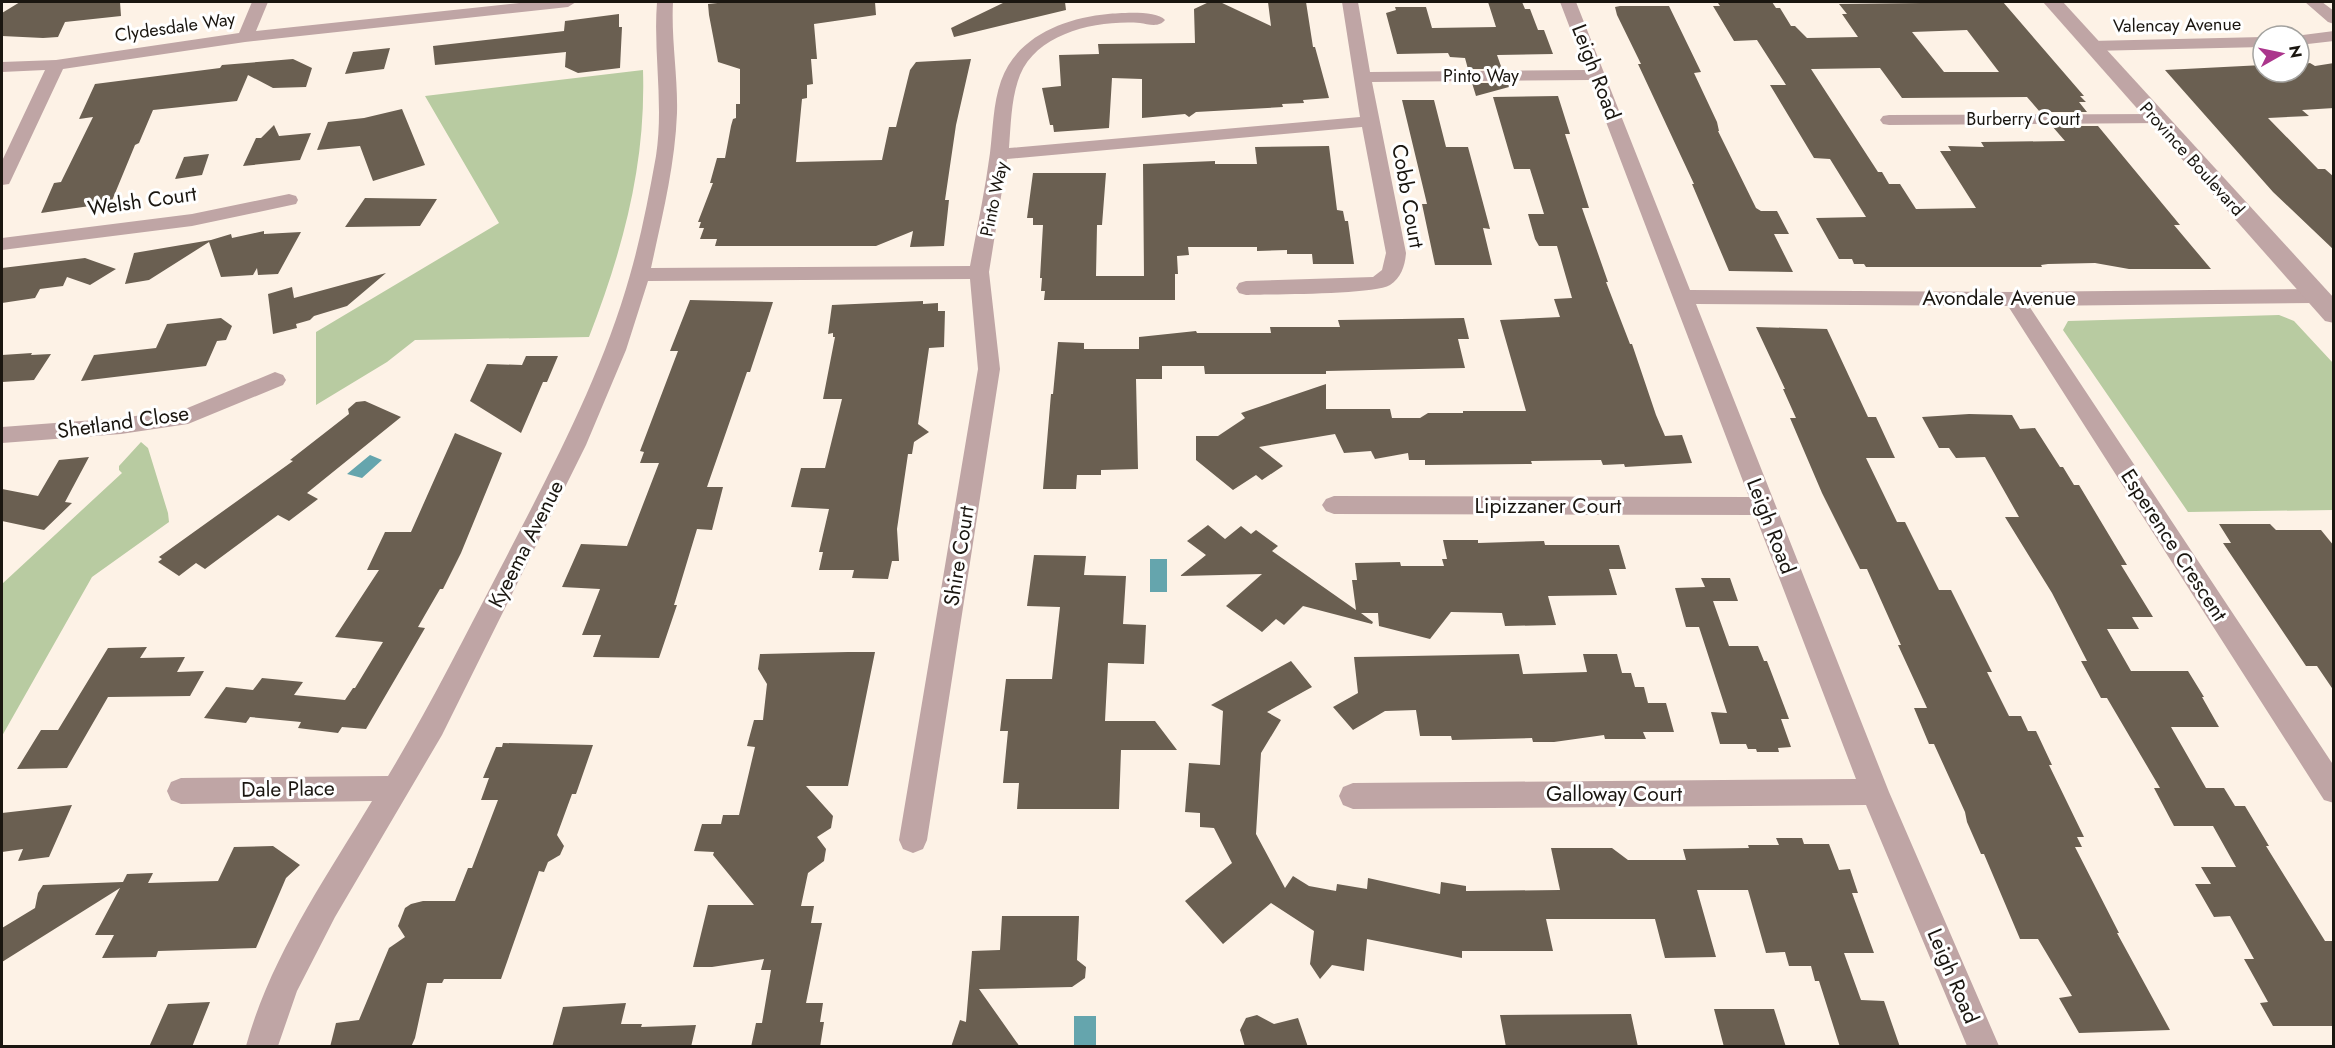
<svg xmlns="http://www.w3.org/2000/svg" width="2335" height="1048" font-family="Jost,sans-serif">
<rect width="100%" height="100%" fill="#fdf2e6"/>
<path fill="#b8cba1" d="M643,70C646,165 623,249 589,337L415,340L387,362L316,405V332L499,223L425,96Z
M2279,315L2294,321L2333,363V510L2188,512L2063,330L2068,321Z
M141,442L148,448L168,513L169,522L92,577L2,736V584L122,473L119,470V466Z"/>
<path fill="#65a5ad" d="M370,455L382,460L362,478L347,474Z
M1150,559H1167V592H1150Z
M1074,1016H1096V1046H1074Z"/>
<path fill="#6a5f51" fill-rule="evenodd" d="M20,2H120L121,16L65,22L58,37L43,38L2,36V13Z
M727,2H875L876,15L814,24L817,59H811L813,84L807,85V98L802,99L796,162L882,160L889,127H896L910,70L916,62L971,59L956,125L945,200H949L944,246L910,247L913,231L876,246H715L717,239H700L704,228H699L701,222H698L713,183H710L717,158H725L731,126L733,119L736,118V104H740V69L718,62L709,15L708,4Z
M1005,2H1065L1066,10L954,37L951,28Z
M1209,2H1220L1271,26L1268,2H1306L1313,47H1315L1329,98L1303,100L1304,103L1282,104L1283,107L1196,112L1189,117L1185,114L1142,118V79L1112,78L1109,128L1054,132L1053,125H1050L1042,88L1061,86L1059,55L1099,54L1098,44L1195,43L1194,9Z
M1488,2H1522L1525,9H1530L1538,30H1544L1553,54L1497,55L1502,69H1468L1465,58L1450,57L1448,53L1397,54L1386,13L1396,10L1395,7H1426L1432,28L1496,27Z
M1772,2L1776,8H1780L1791,26H1795L1807,38L1858,37L1842,14H1847L1839,4L2003,2L2084,96H2080L2086,102H2079L2087,112H2040L2027,97L1902,98L1880,68L1811,69L1878,172H1882L1889,184H1900L1916,209L1976,208L1940,151H1951L1948,146L1984,147L1981,142L2065,141L2052,126H2098L2180,225H2174L2211,269H2129L2095,263L2048,264L2041,265L2042,267H1866L1864,264H1854L1852,259H1839L1816,218L1866,217L1830,159L1814,158L1770,85H1786L1757,40L1734,41L1713,6H1720L1718,3ZM1967,30L1999,72H1944L1912,32Z
M1620,6H1669L1701,72L1694,73L1717,122L1719,131H1718L1756,208L1761,211H1777L1789,234H1774L1793,272L1729,271L1692,184H1694L1638,64H1641L1617,15L1615,7Z
M619,14V27H622L620,68L578,73L565,67L566,52L435,65L433,46L564,31L565,21Z
M390,48L384,69L345,74L353,52Z
M293,59L312,68L306,87L273,88L248,75L237,101L153,110L139,143L135,145L111,203L41,213L54,183L61,182L93,117L79,119L95,84L220,68L222,65Z
M2310,63L2315,66L2334,63V108L2302,110L2309,116L2268,118L2318,169H2325L2334,177V250L2273,192L2165,70L2263,65V72H2299V65Z
M1472,83H1508L1509,87L1476,96Z
M1558,96L1570,134H1565L1589,208H1582L1608,282H1606L1630,344H1632L1656,415L1665,436L1682,435L1692,463L1625,467L1624,464L1603,465L1601,460L1531,461L1532,464L1425,465V460H1409L1408,453L1375,459L1371,451L1344,453L1335,434L1259,447L1283,466L1262,480L1256,475L1233,490L1196,460V436H1218L1245,418L1241,413L1326,384V409H1390L1392,418H1420L1428,413H1463V411H1526L1500,320L1560,317L1554,299L1572,298L1557,246H1539L1535,239L1528,214H1544L1530,169H1514L1493,97Z
M1402,100H1434L1446,147H1468L1490,229L1483,228L1492,265H1435L1422,204H1427Z
M402,109L425,165L373,181L360,146L317,150L328,122L364,118Z
M274,125L279,136L311,133L300,160L243,166L256,138H261Z
M1329,146L1337,210L1343,211L1345,221H1348L1354,264H1313L1312,254H1287V250L1257,251V247H1188L1189,255L1177,256L1178,274H1175V300H1044L1045,291H1041L1042,278H1040L1043,225H1033V218H1027L1033,173H1106L1102,225H1097L1096,276H1144L1143,164L1215,161V164H1257L1255,147Z
M209,154L202,175L175,179L184,157Z
M365,198L437,199L420,226L345,227Z
M264,231V234L301,232L278,274L258,275L257,268L253,275L221,277L209,242L149,280L125,284L134,253L211,240L231,234L232,238Z
M85,258L116,269L90,285L67,277L63,286L40,289L35,298L2,303V268Z
M386,273L347,306L314,316L310,320L296,324L297,328L273,334L268,294L292,287L294,298Z
M690,300L773,302L750,372H747L707,487H723L712,530L697,529L674,605H677L659,658L593,657L601,635H582L600,589L562,587L581,544L627,546L659,463H640L644,452L640,451L678,351H670Z
M923,301V304L938,303V311H945L944,347L929,348L918,424L929,432L914,442L912,454H908L897,529L899,561H892L888,579L852,578L854,570H819L823,552H819L829,509L791,507L801,468H825L842,399H823L835,337H833V333L828,334L832,305Z
M221,318L232,326L226,340L217,341L206,366L81,381L94,355L156,348L167,324Z
M1464,318L1469,339H1458L1465,368L1326,371V374H1205L1204,366H1162V379H1136L1138,469L1101,470V475H1077L1076,489H1043L1051,394H1053L1058,342L1084,343V349H1139V337L1196,331L1197,333H1271L1270,327H1340L1338,320Z
M1756,327L1827,329L1868,417H1876L1895,458H1866L1897,522H1905L1939,590H1951L1992,672H1987L2009,716H2021L2028,731H2036L2052,765H2049L2084,837H2077L2082,847H2075L2119,933H2117L2170,1030L2079,1033L2059,998L2072,996L2038,939H2020L1984,854H1981L1967,822L1965,812L1934,744H1929L1914,708H1927L1898,645H1901L1867,569H1860L1822,493L1790,418H1796L1783,389H1785Z
M32,353L31,355L51,354L34,380L2,382V355Z
M526,356H558L547,382H543L521,433L470,401L487,364L522,365Z
M365,401L401,417L307,493L318,499L289,521L278,515L205,569L196,563L179,576L158,562L162,559L159,557L293,461L290,460L349,414L348,409L356,402Z
M1969,414L2012,415L2020,429L2035,428L2060,467H2063L2074,485H2079L2127,565H2121L2153,617H2132L2139,629H2107L2131,671H2188L2204,697H2202L2219,727H2171L2206,788H2224L2235,806H2245L2269,846H2266L2325,941H2334V1026H2273L2260,1003L2268,1002L2244,959H2254L2230,916L2214,917L2195,884H2211L2201,867H2236L2213,826H2174L2154,788H2160L2107,698H2101L2081,661H2087L2052,593L2005,517H2019L1985,457L1956,458L1949,448H1939L1922,417Z
M455,433L502,453L461,553L443,589H440L418,627L425,628L366,729L342,727L338,733L298,728L301,722L250,717L246,723L204,718L226,687L253,690L262,678L303,682L294,695L345,700L353,688H355L383,642L335,637L379,570H367L385,532H411Z
M89,457L65,502L72,503L44,530L2,521V489L38,496L59,460Z
M2219,524H2270L2276,530H2321L2334,546V691L2317,666H2306L2223,543H2231Z
M1208,525L1225,539L1241,526L1251,534L1256,530L1278,546L1272,551L1356,610L1352,580H1357L1355,563L1400,562L1401,566H1444L1442,559H1447L1443,540H1478V543L1544,541L1545,545H1619L1626,569H1609L1617,595L1548,596L1556,625L1505,626L1502,613L1451,612L1430,639L1379,626L1378,613H1361L1373,622L1372,624L1303,606L1284,625L1276,619L1262,632L1226,606L1262,574L1180,576L1206,555L1187,541Z
M1034,555L1086,556L1084,575L1126,576L1123,624L1146,625L1144,664L1108,663L1105,721H1155L1177,750H1121L1119,809H1017L1019,783H1003L1008,731H1000L1006,679H1052L1060,607L1027,606Z
M1701,578H1730L1738,601H1713L1729,646H1758L1764,661H1767L1789,719H1781L1791,747L1778,748L1779,752H1757L1756,749H1748L1746,744H1720L1711,712L1727,713L1699,627H1686L1675,588L1705,587Z
M147,647L140,658L185,657L177,672L204,671L190,696L108,697L67,768L17,769L41,730H58L108,648Z
M848,652H875L848,786H806L833,816L831,828L817,837L826,849L824,861L808,873L801,906H814L811,923H822L806,1003H823L820,1022H824L820,1047H751L756,1023H762L771,970H761L764,959L712,967H693L708,905H754L713,855L714,852L694,851L702,824H721L723,815H739L755,747L747,746L754,720H763L767,684L758,669L760,654Z
M1519,654L1523,674L1587,672L1583,654H1617L1622,673H1631L1635,687H1644L1648,703H1666L1674,732H1643L1646,739H1605L1604,735L1554,742H1533L1532,738L1452,740L1451,736H1420L1416,710L1385,711L1353,730L1333,707L1358,693L1354,657Z
M1291,661L1312,687L1267,712L1281,720L1261,753L1256,834L1285,888L1293,876L1309,886L1336,891L1337,884L1367,889L1368,878L1440,894L1441,882L1466,886V891L1560,890L1551,848H1612L1628,860H1686L1683,849L1749,848L1748,845H1779L1776,838H1802L1804,844H1829L1839,870L1850,869L1858,893H1852L1874,953H1844L1861,1000L1884,1001L1900,1047H1840L1819,981H1815L1811,966H1789L1785,952L1766,953L1748,890H1697L1716,957L1665,958L1655,919H1546L1553,951H1462V958L1367,939L1364,971L1332,965L1320,979L1310,964L1314,931L1271,903L1223,944L1185,901L1232,863L1214,828L1200,827V813L1185,812L1189,763L1220,765L1223,711L1211,705Z
M503,743L593,745L576,794H572L557,835L564,846L560,855L548,862L544,872L539,871L501,979H444L442,983H427L415,1038L411,1047H330L336,1023L359,1020L389,948L405,937L398,926L405,908L411,904L423,901H455L468,868H472L498,800H481L489,778H483L496,747H502Z
M72,805L49,857L18,861L23,849L2,852V813Z
M273,846L300,865L286,878L256,948L158,951L156,957L102,958L114,935H95L120,888L2,962V928L35,908L38,893L43,885L123,882L127,874L153,873L148,883L218,881L234,847Z
M1002,916H1079L1077,960L1086,967L1085,978L1072,987L979,989L1020,1047H951L960,1020L966,1022L972,951L1000,950Z
M210,1002L192,1047H149L168,1004Z
M626,1003L621,1024H642L641,1027L696,1025L691,1047H552L563,1007Z
M1714,1009H1774L1786,1047H1724Z
M1631,1014L1638,1047H1506L1500,1015Z
M1257,1015L1274,1024L1298,1018L1308,1047H1245L1240,1030L1246,1018Z"/>
<g fill="none" stroke-linecap="round" stroke-linejoin="round">
<path fill="#bfa5a5" fill-rule="evenodd" d="M252,2H268L256,31L528,2H576L568,7L245,42L63,69L11,180L9,184L2,185V161L45,70L2,72V62L56,60L239,33Z
M657,2H673C671,39 678,76 677,113C675,166 662,217 651,268L970,266C977,228 985,191 990,153C993,129 993,104 1001,81C1017,36 1065,18 1108,14C1120,13 1157,10 1165,20C1159,28 1148,24 1140,23C1098,20 1038,32 1020,75C1011,98 1011,124 1009,148L1360,117L1342,2H1358L1370,72L1586,70L1560,2H1576L1690,290L2014,292L2314,289L2321,291L2324,296L2321,301L2314,303L2029,306L2334,766V803L2324,800L2008,306L1696,304L1889,792L1999,1046H1967L1866,805L1353,809L1343,805L1339,796L1343,787L1353,783L1856,779L1755,515L1334,514L1326,511L1322,505L1326,499L1334,496L1749,497L1590,80L1372,82L1406,253C1405,266 1401,278 1390,285C1373,295 1272,294 1246,295L1239,293L1236,288L1239,283L1246,281L1373,277L1382,270L1386,253L1362,127L1007,159L989,272L1000,369L927,840L923,849L913,853L903,849L899,840L978,369L970,279L648,281L626,350L586,445L442,735L335,917L297,991L278,1046H246C270,958 325,879 372,801L181,804L171,800L167,791L171,782L181,778L388,776C429,708 464,638 500,569C549,474 601,378 630,275C641,237 649,195 656,156C664,104 653,53 657,2Z
M2305,2H2322L2334,11V24L2328,22Z
M2334,31V41L2299,45V36H2295Z
M2263,37V47L2091,51L2083,46L2091,41Z
M2156,114L2162,115L2165,119L2162,123L1889,125L1883,124L1880,120L1883,116L1889,115Z
M289,194L296,196L298,200L296,204L192,226L2,250V238L192,214Z
M275,372L283,375L286,380L283,385L188,424L121,434L2,443V427L121,418L185,409Z"/>
<path fill="#bfa5a5" fill-rule="evenodd" d="M2043,2H2063L2334,298V323L2325,321Z"/>
</g>
<g text-anchor="middle" stroke-width="6" stroke-linejoin="round" paint-order="stroke">
<g font-size="18" fill="#1a1610" stroke="#fff">
<text transform="translate(2177 25) rotate(-1)" y="6">Valencay Avenue</text>
<text transform="translate(175 27) rotate(-8)" y="6">Clydesdale Way</text>
<text x="1481" y="82">Pinto Way</text>
<text x="2023" y="125">Burberry Court</text>
<text transform="translate(2192 159) rotate(48)" y="6">Province Boulevard</text>
<text transform="translate(994 199) rotate(-78)" y="6">Pinto Way</text>
</g>
<g font-size="21" fill="#1a1610" stroke="#fff">
<text transform="translate(1596 72) rotate(69)" y="7">Leigh Road</text>
<text transform="translate(1408 196) rotate(80)" y="7">Cobb Court</text>
<text transform="translate(142 201) rotate(-8)" y="7">Welsh Court</text>
<text x="1999" y="305">Avondale Avenue</text>
<text transform="translate(123 422) rotate(-8)" y="7">Shetland Close</text>
<text x="1548" y="513">Lipizzaner Court</text>
<text transform="translate(1771 526) rotate(69)" y="7">Leigh Road</text>
<text transform="translate(526 544) rotate(-63)" y="7">Kyeema Avenue</text>
<text transform="translate(2174 545) rotate(57)" y="7">Esperence Crescent</text>
<text transform="translate(959 556) rotate(-81)" y="7">Shire Court</text>
<text transform="translate(288 789) rotate(-1)" y="7">Dale Place</text>
<text x="1614" y="801">Galloway Court</text>
<text transform="translate(1953 976) rotate(67)" y="7">Leigh Road</text>
</g>
</g>
<rect width="2335" height="1048" fill="none" stroke="#1a1610" stroke-width="6"/>
<g transform="translate(2281 54) rotate(81)"><circle r="28" fill="#ffffff" stroke="#a3a29f" stroke-width="1.5"/>
<path d="M0-4.5L10 22L0 15L-10 22Z" fill="#ab358c"/>
<text y="-9" font-size="16" font-weight="bold" text-anchor="middle" fill="#1a1610">N</text>
</g>
</svg>
